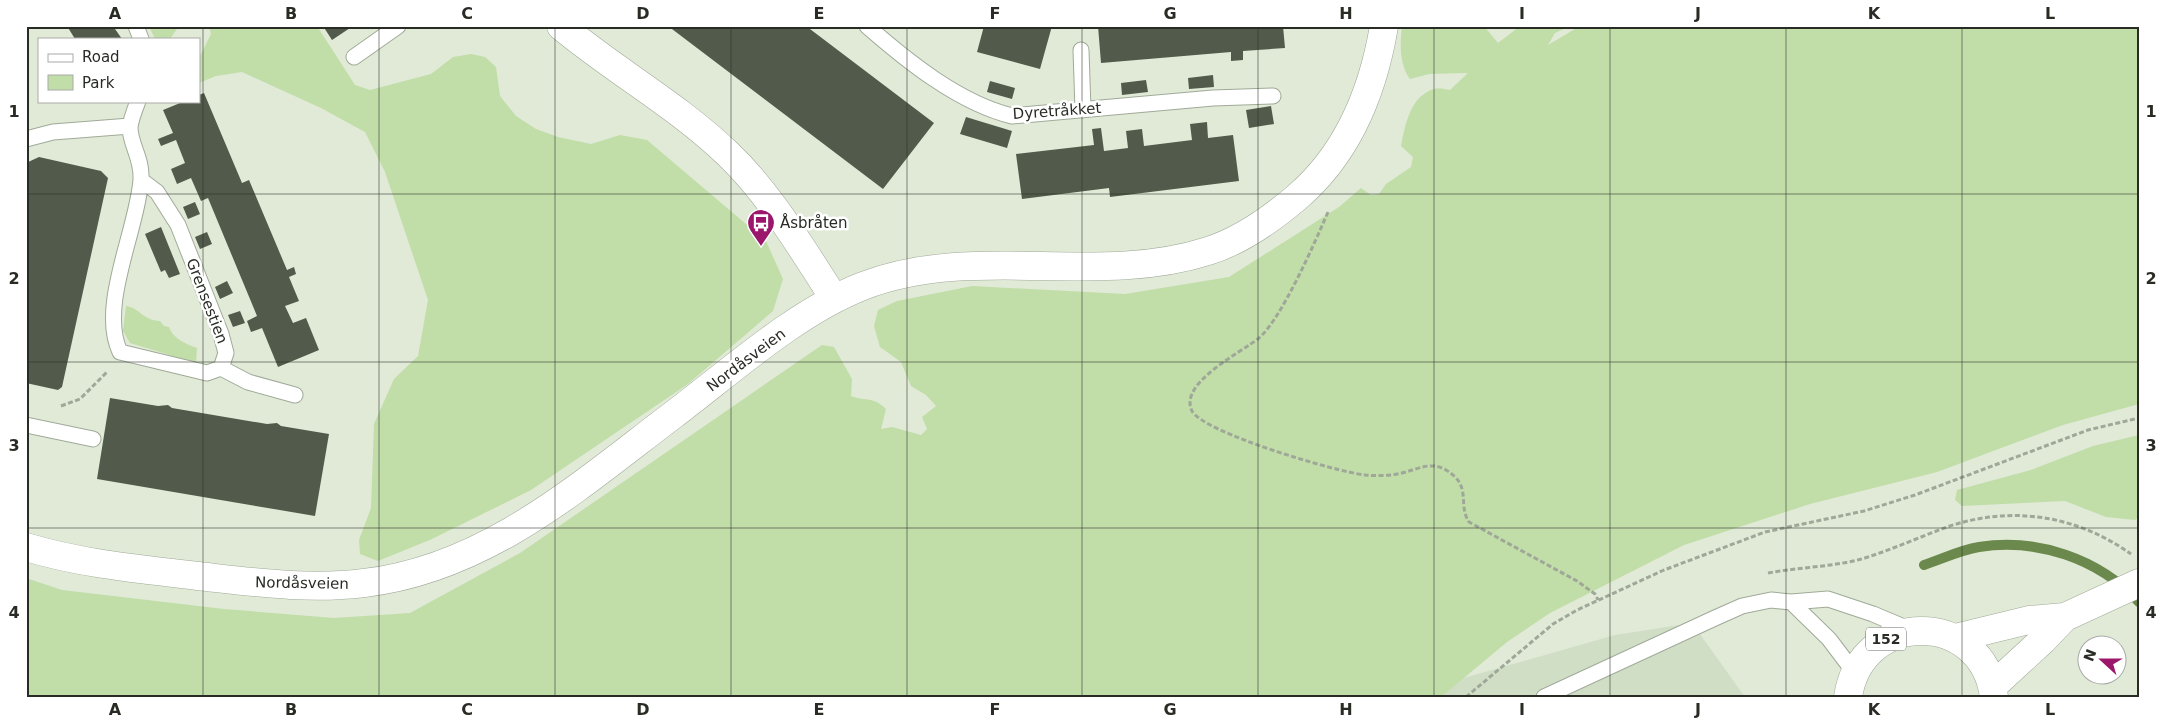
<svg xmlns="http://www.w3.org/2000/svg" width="2165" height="723" font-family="'DejaVu Sans',sans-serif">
<rect width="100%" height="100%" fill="#e0ead7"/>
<path fill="#d1dec6" d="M1692,623L1745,697H1397L1615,635Z"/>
<path fill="#c1dda8" d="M149,26H179L170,39H155Z
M209,26H317L355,85L370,90L431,74L453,57L471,54L485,57L496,67L500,96L516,116L536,129L558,137L591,144L620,135L647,140L766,241L783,279L773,311L688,384L531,490L432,539L378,561L360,554L359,540L371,508L374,424L394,379L418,356L428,300L385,172L365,132L321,108L242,72L216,76L199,83V58L211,34Z
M1402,26H1484L1498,43L1520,26H1570L1555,33L1548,45L1580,26H2139V404L2063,425L1937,472L1810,504L1684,545L1550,613L1507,642L1441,697H26V578L62,590L224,609L334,618L410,613L520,553L822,345L834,347L852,379L851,396C867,402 873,396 886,409L881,429L892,427L921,435L927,429L922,417L936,406L926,395L911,386L901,362L880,347L874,326L878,310L897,301L972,286L1125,294L1229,277L1339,207L1361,188L1371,195L1379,194L1386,184L1411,167L1413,157L1401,146C1405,126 1410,96 1434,89C1438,88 1445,89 1450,90L1468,73L1429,74L1410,79C1399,64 1400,44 1402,26Z
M126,306C140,308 142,320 160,321L164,326L169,327C173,339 186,344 197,348L196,363L130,343L123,331Z
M2139,435V517L2135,520L2106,517L2065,501L1962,506L1955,500L1957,490L2031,470L2093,446Z"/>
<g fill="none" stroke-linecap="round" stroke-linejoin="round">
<path stroke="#6b894c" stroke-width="10" d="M1924,565C1942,559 1960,550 1979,547C2037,538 2098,558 2139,602"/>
</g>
<path fill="#525b4b" d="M67,26H113L122,39H75Z
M323,26H353L332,40Z
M668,26H806L934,123L883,189Z
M984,26H1052L1040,69L977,52Z
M1098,26H1283L1285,48L1243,51V60L1231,61V52L1101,63Z
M1213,75L1214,87L1189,89L1188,78Z
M1146,80L1148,92L1122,95L1121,83Z
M990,81L1015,88L1012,99L987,92Z
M204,93L242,183L249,180L287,270L294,267L296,274L289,277L299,301L285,306L293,323L306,318L319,350L278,367L262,328L251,332L247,321L257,316L208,198L201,201L191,178L177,184L171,169L185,163L176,140L161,146L158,139L173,133L163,110L185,101H199V95Z
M1271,106L1274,124L1249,128L1246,110Z
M966,117L1012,131L1007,148L960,134Z
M1207,122L1208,138L1233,135L1239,181L1110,197L1109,188L1022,199L1016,154L1094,145L1092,129L1101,128L1104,151L1128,148L1126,131L1142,129L1144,146L1192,140L1190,124Z
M39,157L101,171L108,178L62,387L58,390L26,383V163Z
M195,202L200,214L188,219L183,207Z
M161,227L180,274L169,278L165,270L161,272L145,234Z
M207,232L212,244L200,249L195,237Z
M227,281L233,293L220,299L215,287Z
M240,311L245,323L233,327L228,315Z
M110,398L158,406L168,405L172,408L267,424L277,423L281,426L329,434L315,516L97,479Z"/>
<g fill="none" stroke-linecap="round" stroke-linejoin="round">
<defs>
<path id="lane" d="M136,26L141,39
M867,26C907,61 959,103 1012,116L1213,98L1273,96
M1081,50L1083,110
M354,57L398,26
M138,101C135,109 131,119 130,127C130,145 142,157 141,179C138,228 98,306 120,352L207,373L221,368L226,353L221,334L178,225L157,192L141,180
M26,139L53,132L130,126
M221,368L248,382L295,395
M26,425L93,439
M1791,602L1829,639L1854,672
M1544,697L1715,618L1742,606L1771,600L1791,602L1828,599L1873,614L1911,630"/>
<path id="street" d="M561,26C615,71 677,105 728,154C770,194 802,249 834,298
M26,547C82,564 141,569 198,576C253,582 309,590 364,583C486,569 579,486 673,415C730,372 796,312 863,286C974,243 1096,287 1208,251C1240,241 1270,220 1296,198C1348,154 1373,92 1384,26"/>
<path id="primary" d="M1955,638L2029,620L2065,617L2139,583
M1993,686L2043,640L2065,617
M1848,697C1861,609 1983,609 1994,697"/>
</defs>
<use href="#lane" stroke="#a0aa99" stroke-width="17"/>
<use href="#street" stroke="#a0aa99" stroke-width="29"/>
<use href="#primary" stroke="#a0aa99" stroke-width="29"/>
<path stroke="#9fa798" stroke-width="3" stroke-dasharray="5 2.5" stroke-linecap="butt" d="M1328,212C1315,242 1282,318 1259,338C1242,352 1178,383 1192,411C1204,433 1337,472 1365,475C1377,476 1390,476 1402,473C1418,469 1431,461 1446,470C1473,486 1457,504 1469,522L1577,581L1595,594L1598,600
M61,406L80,399L107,372
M1768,573C1800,567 1834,567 1865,558C1893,549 1920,537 1947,527C2011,505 2076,515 2131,554
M1466,697L1553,624L1577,610L1664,570L1765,532L1864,511L1915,495L2088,430L2139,418"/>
<use href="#lane" stroke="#fff" stroke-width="15"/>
<use href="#street" stroke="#fff" stroke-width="28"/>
<use href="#primary" stroke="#fff" stroke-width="28"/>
</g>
<path fill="none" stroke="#292c25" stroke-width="1" stroke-opacity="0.55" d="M203,26V697M379,26V697M555,26V697M731,26V697M907,26V697M1082,26V697M1258,26V697M1434,26V697M1610,26V697M1786,26V697M1962,26V697M26,194H2139M26,362H2139M26,528H2139"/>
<defs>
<symbol id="bus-pin" viewBox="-11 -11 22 30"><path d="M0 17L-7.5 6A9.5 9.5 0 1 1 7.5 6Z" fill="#9a176c" stroke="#fff"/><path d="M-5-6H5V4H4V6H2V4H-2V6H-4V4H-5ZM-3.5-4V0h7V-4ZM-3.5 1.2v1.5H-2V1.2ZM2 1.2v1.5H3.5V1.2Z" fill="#fff"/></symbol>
</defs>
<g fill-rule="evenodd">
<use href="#bus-pin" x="745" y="207" width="32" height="43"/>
</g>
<g text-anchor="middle" stroke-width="5" stroke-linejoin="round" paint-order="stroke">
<rect fill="#fff" stroke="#696b66" stroke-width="1" x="1866" y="627.5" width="40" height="23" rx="4"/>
<g font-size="14" font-weight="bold" fill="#292c25">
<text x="1886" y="644">152</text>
</g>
<g font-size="15" fill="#292c25" stroke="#fff">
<text transform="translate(1057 111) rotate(-4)" y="5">Dyretråkket</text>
<text transform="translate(207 301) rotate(69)" y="5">Grensestien</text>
<text transform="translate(746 360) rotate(-37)" y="5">Nordåsveien</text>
<text transform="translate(302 583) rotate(1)" y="5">Nordåsveien</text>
</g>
<g font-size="15" fill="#292c25" stroke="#fff" text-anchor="start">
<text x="780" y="228">Åsbråten</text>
</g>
</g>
<rect width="2165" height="723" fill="none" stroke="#ffffff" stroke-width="55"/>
<rect x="38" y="38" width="162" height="65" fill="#ffffff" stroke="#a9aba8"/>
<rect x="48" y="54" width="25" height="8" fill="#ffffff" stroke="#a9aba8"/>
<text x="82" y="62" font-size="15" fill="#292c25">Road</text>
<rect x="48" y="75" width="25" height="15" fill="#c1dda8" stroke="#a9aba8"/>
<text x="82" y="88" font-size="15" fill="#292c25">Park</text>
<g transform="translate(2102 660) rotate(291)"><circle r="24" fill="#ffffff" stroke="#a9aba8"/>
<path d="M0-4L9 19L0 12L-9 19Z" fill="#9a176c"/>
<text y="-8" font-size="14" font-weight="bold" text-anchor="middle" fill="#292c25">N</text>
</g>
<rect x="28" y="28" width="2110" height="668" fill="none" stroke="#292c25" stroke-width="2"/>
<g font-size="16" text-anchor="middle" font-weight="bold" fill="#292c25">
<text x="115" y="19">A</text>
<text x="291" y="19">B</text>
<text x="467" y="19">C</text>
<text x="643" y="19">D</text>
<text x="819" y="19">E</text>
<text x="995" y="19">F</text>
<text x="1170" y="19">G</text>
<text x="1346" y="19">H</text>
<text x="1522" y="19">I</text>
<text x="1698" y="19">J</text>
<text x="1874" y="19">K</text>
<text x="2050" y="19">L</text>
<text x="14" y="117">1</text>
<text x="2151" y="117">1</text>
<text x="14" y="284">2</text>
<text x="2151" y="284">2</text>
<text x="14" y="451">3</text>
<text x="2151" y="451">3</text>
<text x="14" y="618">4</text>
<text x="2151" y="618">4</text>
<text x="115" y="715">A</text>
<text x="291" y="715">B</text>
<text x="467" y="715">C</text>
<text x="643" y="715">D</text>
<text x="819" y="715">E</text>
<text x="995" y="715">F</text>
<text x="1170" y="715">G</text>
<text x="1346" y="715">H</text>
<text x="1522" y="715">I</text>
<text x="1698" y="715">J</text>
<text x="1874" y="715">K</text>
<text x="2050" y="715">L</text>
</g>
</svg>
